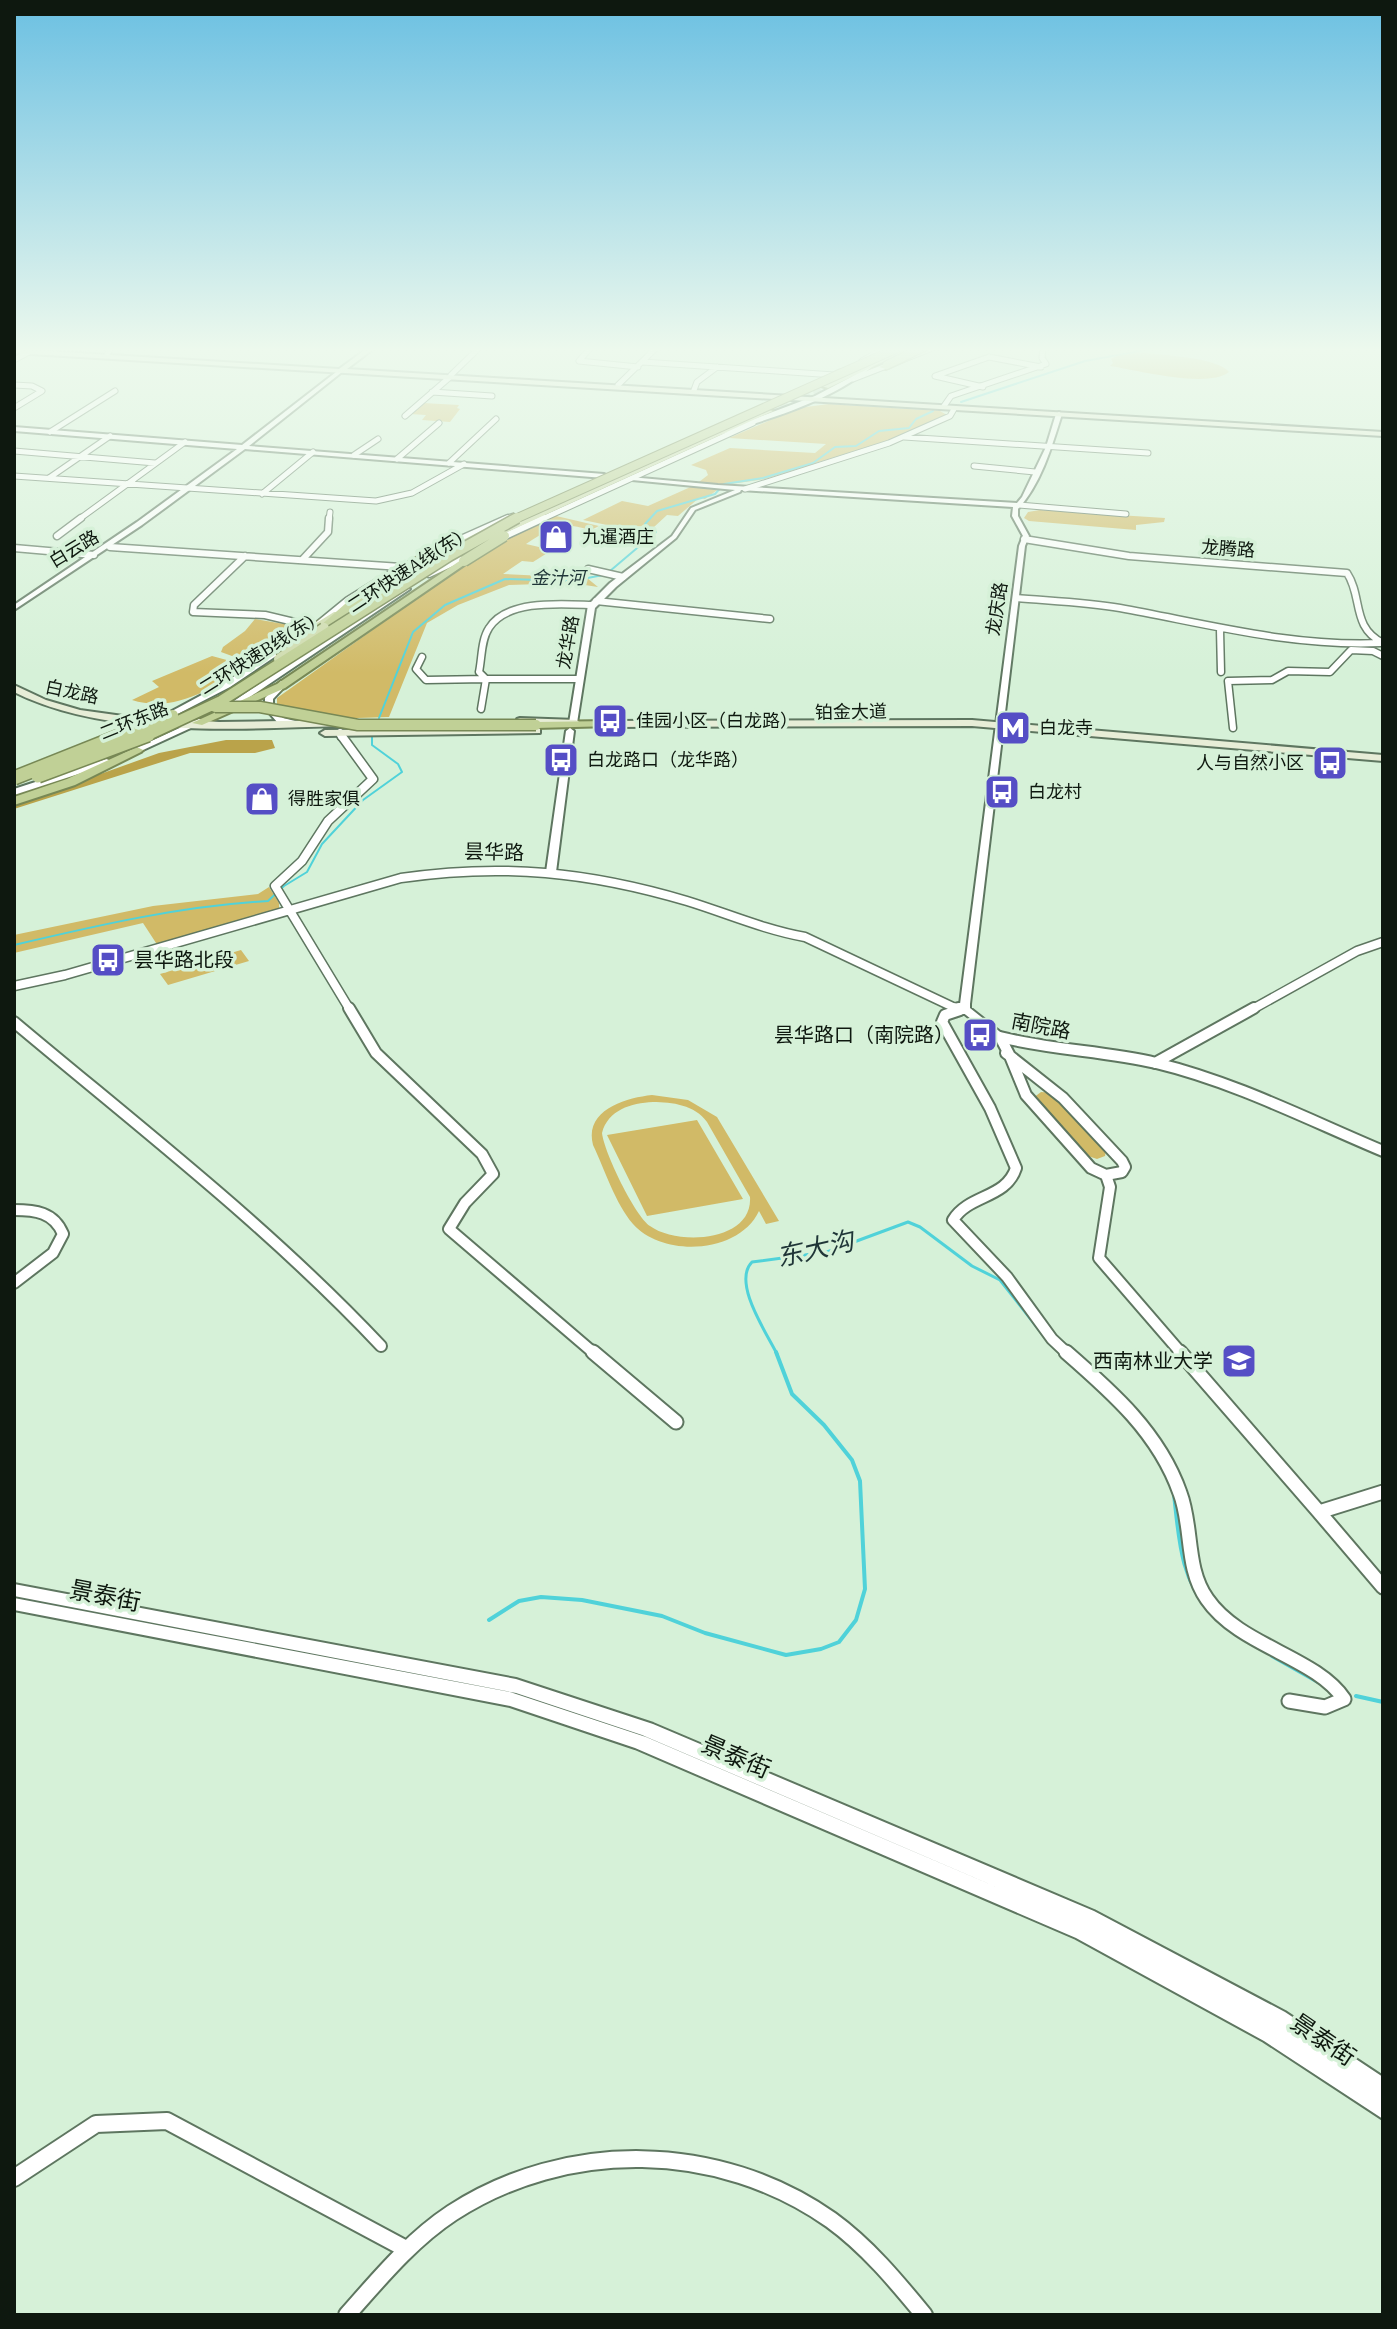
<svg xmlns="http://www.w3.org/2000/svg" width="1397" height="2329" font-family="'IBM Plex Serif','Noto Sans SC',serif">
<rect width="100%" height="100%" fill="#d6f1d8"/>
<path fill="#d1ba67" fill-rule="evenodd" d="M1144,353C1163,355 1219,358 1229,372C1207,389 1137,370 1110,366L1113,363L1111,359L1121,354Z
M423,403L459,405L457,408L460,409L450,422L422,420L426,415L410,414Z
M829,404L940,411L947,415L889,440L765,479L724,485L705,499L699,498L678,516L667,515L654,527L607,525L583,520L622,501L648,506L695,485L708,475L706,470L691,465L730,448L815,453L826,444L729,438L798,408Z
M1040,510L1165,518L1164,522L1136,525V530L1029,521L1024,518L1028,512Z
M552,515L599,526L591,530C559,521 553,526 526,544L552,550L533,562L522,561L503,574L587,578L598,587L572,583L509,585L458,605L427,623L389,717L326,719L277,710V698L489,547Z
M255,619L301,627L252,660H243L221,652L223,647L245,631Z
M212,656L245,665C213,690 172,713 132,700L159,687L152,681Z
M269,887L279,903V910L158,946L143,923L14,953V935L153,906L258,894Z
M241,950L249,961L168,985L160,974Z
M1041,1092L1054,1093L1106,1150L1105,1156L1097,1159L1085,1155L1033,1098Z
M652,1095L688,1100L717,1117L779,1221L766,1224L759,1211C739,1254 663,1258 633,1224C615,1203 605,1170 593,1145C584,1110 625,1098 652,1095ZM653,1102C672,1102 695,1105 707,1122L750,1197C753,1242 677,1246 650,1226C635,1216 604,1152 602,1133C608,1110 631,1103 653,1102Z
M697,1120L743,1199L647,1216L607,1135Z"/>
<path fill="#baa34a" d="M226,740H272L275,748L255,753H190L14,809V805L159,753Z"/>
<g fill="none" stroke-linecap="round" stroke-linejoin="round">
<path stroke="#50d2d9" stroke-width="2" d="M961,402L1085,361L1162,347
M610,571L656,532L645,524L657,511L715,494L724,484L763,478L813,463L835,447L856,446L879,431L909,428L916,419L933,411
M379,718L413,632L445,605L505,579L572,581L603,575
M14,945C99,925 181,906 268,901L284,886L307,872L322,844L363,800L402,772L398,764L372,745V737"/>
<path stroke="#50d2d9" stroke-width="3" d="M777,1354C766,1332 732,1282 752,1262L827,1252L908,1222L920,1227L972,1266L1000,1280L1051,1345"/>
<path stroke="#50d2d9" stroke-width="4" d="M1174,1494C1179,1538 1180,1579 1211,1613
M489,1620L519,1601L541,1597L582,1600L662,1616L705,1633L786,1655L821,1649L839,1642L856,1620L865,1589L860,1481L852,1460L824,1425L792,1394L776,1352
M1272,1656L1318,1682
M1356,1696L1383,1702"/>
<path stroke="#b8d0ba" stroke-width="8" stroke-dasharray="8 4" stroke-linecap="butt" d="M769,411L825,386"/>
<defs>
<path id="minor-far5" d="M591,347L579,361L638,367
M107,355L111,347
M14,360L29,352
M862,361L887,347
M643,362L834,375L840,372
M451,375L480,347
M853,379L935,347
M14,385L32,386L42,391L14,408
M618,385L657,347
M983,387L935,376L989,357L1041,367
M694,390L697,382L717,367
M432,392L492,396
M944,406L951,396L1046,364L1042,358L1043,347
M405,416L450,377
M50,432L115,391
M904,437L1148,453
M14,451L155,463
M354,455L378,439
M397,459L439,423
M449,463L496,419
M974,466L1035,472
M14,476L376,501L412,493L464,464
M49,478L110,436
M745,489L889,443L950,416L954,409
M262,494L313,452
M1019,505L1126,514
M78,520L185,442
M329,520L330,512
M503,520L513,516
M540,520L753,423"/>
<path id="minor-far4" d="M57,536L81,518
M499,539L544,518
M1024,539L1129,556L1347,573C1363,597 1351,627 1383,643
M110,547L401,567
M443,547L508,518
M14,548L94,555
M245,556L194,605L193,612L265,615L315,627L348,600L403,566
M303,559L328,532L329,518
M588,569L623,577
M429,574L471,554
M1016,598C1051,601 1086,602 1120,608C1208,624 1291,647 1381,643
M596,601L770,619
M1220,630L1221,672
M422,657L416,669L426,680L486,679L481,709
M578,679H486L479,672C482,658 481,640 489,628C507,599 562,604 592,605
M1233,728L1228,681L1272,680L1288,671L1330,672L1351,650L1373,651L1383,656
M340,732L341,737"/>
<path id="minor-far3" d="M341,735L373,779L328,821L302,861L275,886L350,1010
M14,986L65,975L401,878C503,863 589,872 687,901C726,913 765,930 805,937L953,1007L965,1009
M1251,1010L1357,951L1383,942"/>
<path id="minor-far2" d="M349,1008L376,1053L482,1154L493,1174L465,1203L449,1229L595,1354
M959,1008L965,1009
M960,1010L945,1015L942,1022L990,1108L1016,1168C1006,1199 969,1194 953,1220L1007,1277L1052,1339L1068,1354
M14,1022C139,1127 269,1227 381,1346
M1000,1037C1051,1050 1105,1051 1156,1063C1235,1082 1309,1120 1383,1151
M1000,1037L1010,1056
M1006,1053L1010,1056
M1010,1056L1063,1098L1122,1161L1125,1167L1122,1172L1106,1175L1091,1168L1026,1095Z
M1155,1063L1254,1008
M1106,1175L1110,1187L1099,1258L1182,1354
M14,1210C35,1210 54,1212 63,1234L53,1253L14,1283"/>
<path id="minor-far1" d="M593,1352L676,1422
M1066,1352C1112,1392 1159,1433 1180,1493C1193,1527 1185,1568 1207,1599C1239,1646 1316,1657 1344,1699L1325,1707L1289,1701
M1180,1352L1319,1512L1383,1492
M1319,1512L1383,1587"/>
<path id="minor" d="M14,2178L96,2124L167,2121L406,2249
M347,2315C379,2279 411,2240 452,2213C566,2139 719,2141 831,2220C867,2246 896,2281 924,2315"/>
<path id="tertiary" d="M868,365L873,366C830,402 771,418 719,435L714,434L815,396L853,376Z
M340,369L342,372L249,446L604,474L607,476L604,478L245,449L142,525L14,610V605L137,522L237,449L14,431V427L242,445Z
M1059,412L1062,414C1052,446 1041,484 1018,509V516L1029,536L1025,546L970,1004V1008L1004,1035L1005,1037L1000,1040L996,1039L961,1011L960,1004L1019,546L1023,536L1012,516L1013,507L741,490L740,492L695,510L676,538L616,587L595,608L577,723L573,726L569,723L588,605L610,583L672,536L691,508L735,490L632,480L629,478L630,477L718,485L1017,503L1022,497L1046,447L1056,414Z
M403,587L410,589L232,709L225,707Z
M312,625L319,627L230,687L166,720L159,718L224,683Z
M281,681L288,683L273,699V708L283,718L299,722V726L277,722L265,708V698Z
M199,719L206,721L130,756L123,754Z
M570,728L574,731L556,872L551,875L546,872L566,731Z
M106,759L109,760V764L14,795V789Z
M14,1584L516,1679L653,1724L1094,1911L1285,2012L1383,2077V2119L1264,2041L1076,1938L635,1748L510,1706L14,1610V1598L510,1692L646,1737L1083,1924L642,1735L516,1693L14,1596Z"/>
<path id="secondary" d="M369,347H376L347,369L1383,432V436L14,353V349L339,369Z
M14,685L46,700L80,710L123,716L219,722L340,720L345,723L340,726C239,729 106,738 14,692Z
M520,718L576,720L581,723L576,726L517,723V719Z
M972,720L1383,755V761L972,726L596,727L591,724L596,721Z
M536,728L540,729V733L325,736L320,733L325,730Z"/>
<path id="primary" d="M904,347H914L828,388L821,386Z
M766,409L773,411L505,533L497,531Z
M483,530L491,532L426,565L335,626L326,625L315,630L310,627L334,612H342L420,561Z"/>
<path id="trunk" d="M925,347H935L886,369L879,367Z
M464,558L469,561L467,563L285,688L202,725L192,723L277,684Z
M395,571L403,573L353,608L328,630H320V626L345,604Z
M609,721L613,722V726L536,728L530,725L536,722Z
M137,747L143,750L141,752L75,785L14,805V797L67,779Z"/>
</defs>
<use href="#minor-far5" stroke="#5e7660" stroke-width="7"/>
<use href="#minor-far4" stroke="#5e7660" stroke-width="9"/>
<use href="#minor-far3" stroke="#5e7660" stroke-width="11"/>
<use href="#minor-far2" stroke="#5e7660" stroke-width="14"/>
<use href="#minor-far1" stroke="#5e7660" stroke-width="17"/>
<use href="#minor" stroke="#5e7660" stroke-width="20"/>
<use href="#tertiary" stroke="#5e7660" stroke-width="4"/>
<use href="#secondary" stroke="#5e7660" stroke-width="4"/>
<use href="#primary" stroke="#785" stroke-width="4"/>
<use href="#trunk" stroke="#785" stroke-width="4"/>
<use href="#minor-far5" stroke="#fff" stroke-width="5"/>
<use href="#minor-far4" stroke="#fff" stroke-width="6"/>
<use href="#minor-far3" stroke="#fff" stroke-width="8"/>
<use href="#minor-far2" stroke="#fff" stroke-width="10"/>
<use href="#minor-far1" stroke="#fff" stroke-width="13"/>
<use href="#minor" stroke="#fff" stroke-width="16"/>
<use href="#tertiary" fill="#fff" fill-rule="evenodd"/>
<use href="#secondary" fill="#e7edd7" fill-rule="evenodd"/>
<use href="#primary" fill="#d0dcb0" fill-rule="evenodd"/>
<use href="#trunk" fill="#c0d096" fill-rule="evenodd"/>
<defs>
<path id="primary-bridge" d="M279,659L324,628"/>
<path id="trunk-bridge-far2" d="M887,365L924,347
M513,520L900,347"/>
<path id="trunk-bridge-far1" d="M464,561L504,536
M398,573L449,545
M215,707H260L358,725H536
M117,737L173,715
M144,737L221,701L449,556L517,518"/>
<path id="trunk-bridge" d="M38,776L148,735
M14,778L122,735"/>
</defs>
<use href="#primary-bridge" stroke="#785" stroke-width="13" stroke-linecap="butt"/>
<use href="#trunk-bridge-far2" stroke="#785" stroke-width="10" stroke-linecap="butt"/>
<use href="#trunk-bridge-far1" stroke="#785" stroke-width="13" stroke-linecap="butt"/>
<use href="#trunk-bridge" stroke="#785" stroke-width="16" stroke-linecap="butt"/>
<use href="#primary-bridge" stroke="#d0dcb0" stroke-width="10"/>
<use href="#trunk-bridge-far2" stroke="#c0d096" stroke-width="8"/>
<use href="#trunk-bridge-far1" stroke="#c0d096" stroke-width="10"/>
<use href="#trunk-bridge" stroke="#c0d096" stroke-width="13"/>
</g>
<linearGradient id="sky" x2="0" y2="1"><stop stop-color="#6bc0e2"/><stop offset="0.52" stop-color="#edf9ed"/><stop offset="1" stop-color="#edf9ed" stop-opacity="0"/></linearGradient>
<rect width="1397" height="673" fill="url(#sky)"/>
<defs>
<symbol id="shop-square" viewBox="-11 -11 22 22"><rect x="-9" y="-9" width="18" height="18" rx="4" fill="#554ec5" stroke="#d6f1d8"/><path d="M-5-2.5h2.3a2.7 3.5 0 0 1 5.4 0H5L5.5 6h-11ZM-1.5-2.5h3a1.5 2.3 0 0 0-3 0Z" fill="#fff"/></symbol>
<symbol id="bus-square" viewBox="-11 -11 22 22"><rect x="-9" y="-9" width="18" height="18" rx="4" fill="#554ec5" stroke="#d6f1d8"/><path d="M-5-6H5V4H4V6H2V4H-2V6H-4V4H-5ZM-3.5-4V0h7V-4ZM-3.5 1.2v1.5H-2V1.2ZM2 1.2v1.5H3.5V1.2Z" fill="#fff"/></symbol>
<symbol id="metro-square" viewBox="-11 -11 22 22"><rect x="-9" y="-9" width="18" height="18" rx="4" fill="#554ec5" stroke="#d6f1d8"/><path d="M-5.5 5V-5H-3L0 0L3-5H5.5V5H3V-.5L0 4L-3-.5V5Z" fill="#fff"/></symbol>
<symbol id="university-square" viewBox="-11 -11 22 22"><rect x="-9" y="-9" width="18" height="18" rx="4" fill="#554ec5" stroke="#d6f1d8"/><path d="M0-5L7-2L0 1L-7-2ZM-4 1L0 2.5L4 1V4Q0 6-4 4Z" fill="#fff"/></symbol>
</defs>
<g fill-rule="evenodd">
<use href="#shop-square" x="536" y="517" width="40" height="40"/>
<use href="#bus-square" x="590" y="701" width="40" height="40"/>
<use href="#metro-square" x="993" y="708" width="40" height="40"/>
<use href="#bus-square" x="541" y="740" width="40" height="40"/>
<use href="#bus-square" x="1310" y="743" width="40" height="40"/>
<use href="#bus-square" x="982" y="772" width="40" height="40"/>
<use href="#shop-square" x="242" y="779" width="40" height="40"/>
<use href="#bus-square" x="88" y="940" width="40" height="40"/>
<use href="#bus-square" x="960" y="1015" width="40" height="40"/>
<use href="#university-square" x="1219" y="1341" width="40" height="40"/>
</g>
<g text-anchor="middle" stroke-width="7" stroke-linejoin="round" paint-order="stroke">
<g font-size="18" fill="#0e180f" stroke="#d6f1d8" text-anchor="start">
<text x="582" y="543">九暹酒庄</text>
<text x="636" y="727">佳园小区（白龙路）</text>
<text x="1039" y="734">白龙寺</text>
<text x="587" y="766">白龙路口（龙华路）</text>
<text x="1304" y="769" text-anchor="end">人与自然小区</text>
<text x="1028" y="798">白龙村</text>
<text x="288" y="805">得胜家俱</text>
</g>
<g font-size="18" fill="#0e180f" stroke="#d6f1d8">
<text transform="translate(74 549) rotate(-31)" y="6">白云路</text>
<text transform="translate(1228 549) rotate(4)" y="6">龙腾路</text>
<text transform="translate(405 572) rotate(-33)" y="6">二环快速A线(东)</text>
<text transform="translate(997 609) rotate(-81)" y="6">龙庆路</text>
<text transform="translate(568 642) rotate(-80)" y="6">龙华路</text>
<text transform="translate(257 655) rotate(-32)" y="6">二环快速B线(东)</text>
<text transform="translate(72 692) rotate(12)" y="6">白龙路</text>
<text transform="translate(851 712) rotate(-1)" y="6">铂金大道</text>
<text transform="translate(134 721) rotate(-22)" y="6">二环东路</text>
</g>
<g font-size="18" font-style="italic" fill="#1f3537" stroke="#d6f1d8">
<text x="558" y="584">金汁河</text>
</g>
<g font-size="20" fill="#0e180f" stroke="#d6f1d8">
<text transform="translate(494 852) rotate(1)" y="7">昙华路</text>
<text transform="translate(1041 1026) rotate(11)" y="7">南院路</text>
</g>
<g font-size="20" fill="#0e180f" stroke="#d6f1d8" text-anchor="end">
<text x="134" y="967" text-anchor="start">昙华路北段</text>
<text x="954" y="1042">昙华路口（南院路）</text>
<text x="1213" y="1368">西南林业大学</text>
</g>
<g font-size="24" fill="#0e180f" stroke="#d6f1d8">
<text transform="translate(105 1596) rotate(11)" y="8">景泰街</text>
<text transform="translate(736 1757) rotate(23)" y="8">景泰街</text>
<text transform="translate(1323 2040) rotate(34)" y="8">景泰街</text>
</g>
<g font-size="26" font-style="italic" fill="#1f3537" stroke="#d6f1d8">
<text transform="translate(815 1249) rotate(-13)" y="9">东大沟</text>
</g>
</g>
<rect width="1397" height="2329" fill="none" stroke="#0e180f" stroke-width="32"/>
</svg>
